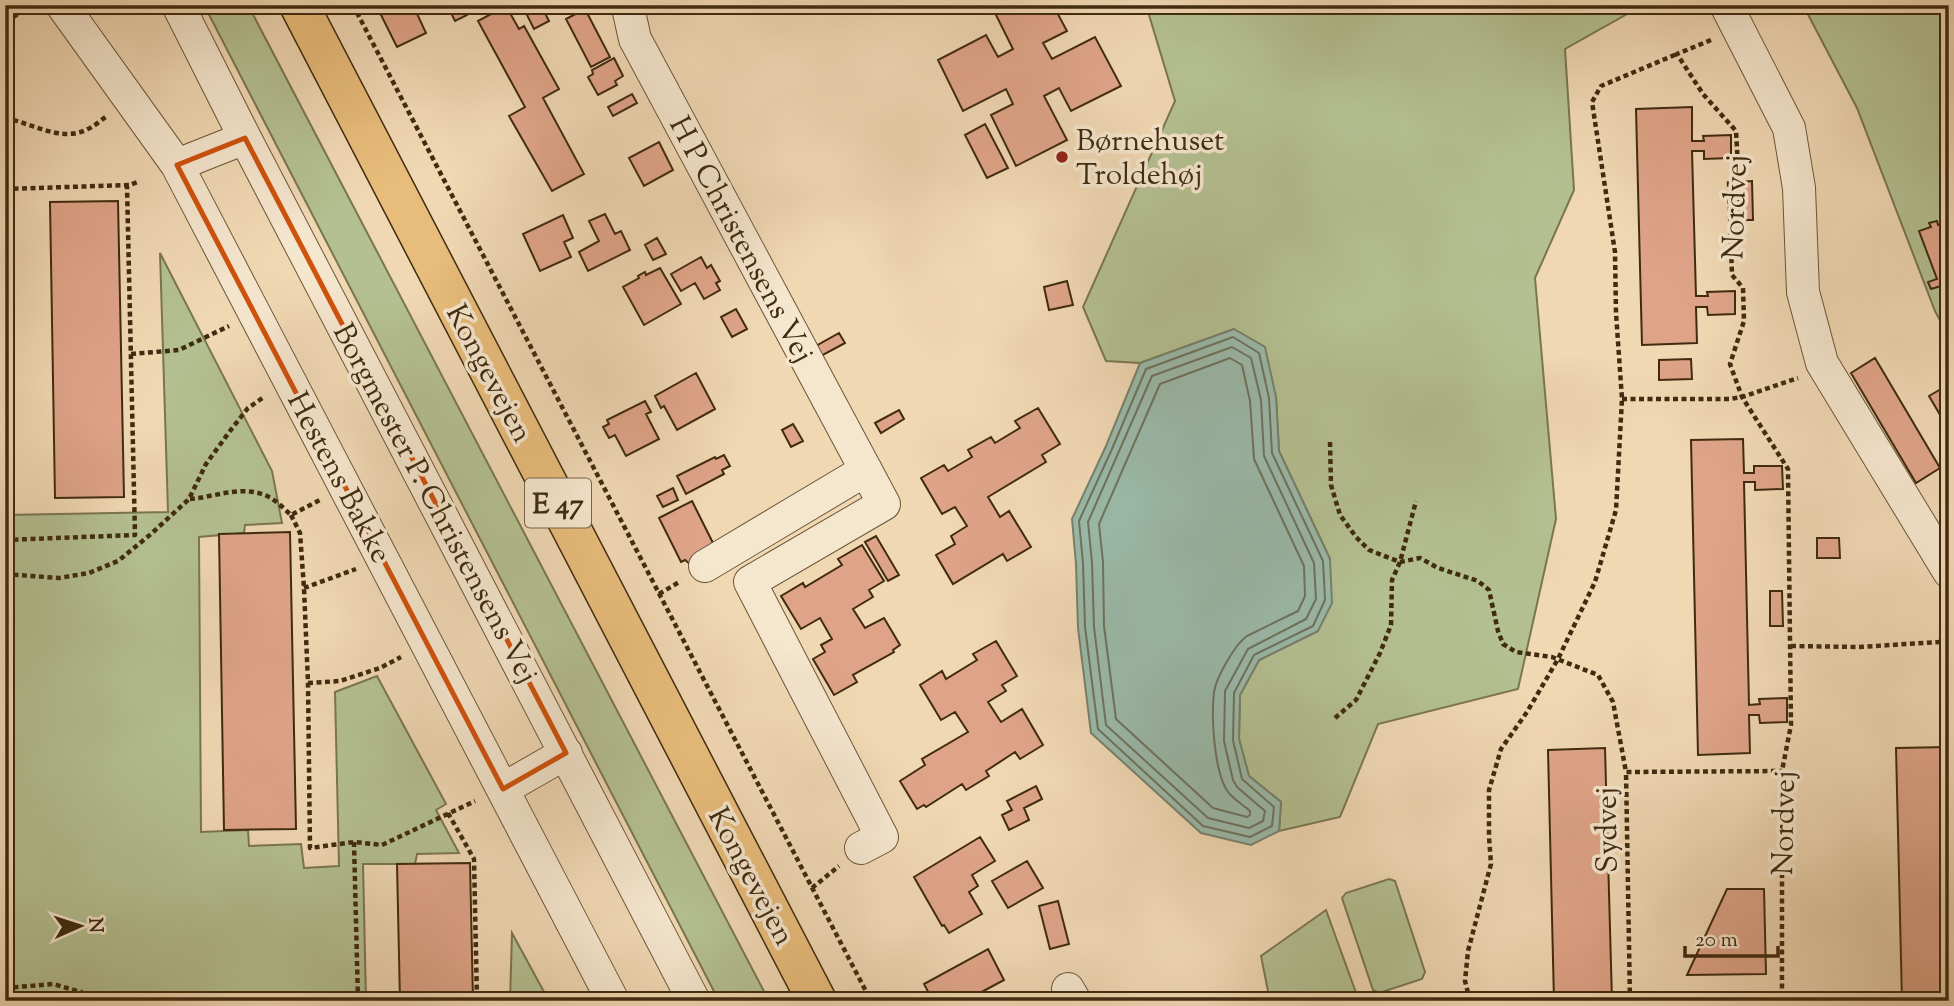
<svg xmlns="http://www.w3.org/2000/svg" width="1954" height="1006" font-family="'Sorts Mill Goudy',serif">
<rect width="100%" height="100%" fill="#f0d8b3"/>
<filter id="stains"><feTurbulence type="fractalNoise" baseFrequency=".00286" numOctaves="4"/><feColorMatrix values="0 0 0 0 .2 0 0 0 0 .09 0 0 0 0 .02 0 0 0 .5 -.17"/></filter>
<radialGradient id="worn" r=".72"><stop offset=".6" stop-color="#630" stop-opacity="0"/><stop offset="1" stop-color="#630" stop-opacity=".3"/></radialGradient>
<path fill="#b4c091" stroke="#7a7650" stroke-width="2" d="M204,5H248L769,1001H719Z
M1146,5H1643L1565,49L1574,190L1535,278L1556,519L1518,689L1378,724L1340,817L1279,831L1281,802L1249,776L1239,739L1240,695L1259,660L1318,631L1330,559L1279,451L1276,397L1234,329L1140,363L1106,361L1083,307L1175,101Z
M1803,5H1949V337L1935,311L1857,108Z
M160,253L272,471L282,523L245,525L244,533L199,537L201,832L248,830L249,846L301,844L304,868L339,866L335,692L377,676L446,804L436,810L459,853L417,854L415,864H363L366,1001H5V515L168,512Z
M1389,879L1395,881L1425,972L1422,979L1379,993L1373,990L1342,898L1346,893Z
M1326,910L1359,1001H1270L1261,956Z
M512,933L549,1001H510Z"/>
<path fill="#9abaaa" stroke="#76816c" stroke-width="2" d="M1234,329L1265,347L1276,397L1279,451L1330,559L1332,603L1318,631L1259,660L1240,695L1239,739L1249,776L1281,802L1279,831L1251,845L1201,833L1091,733L1078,628L1076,564L1072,519L1106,446L1140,363Z"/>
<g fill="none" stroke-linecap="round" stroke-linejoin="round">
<path stroke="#6d725d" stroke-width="2" d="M1233,337L1259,353L1269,398L1272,453L1323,561L1325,600L1313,626L1254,655L1234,693L1233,740L1242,779L1274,807L1272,826L1250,837L1203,826L1098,729L1085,627L1083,563L1079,521L1112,449L1146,369Z
M1232,347L1251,358L1261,400L1264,456L1314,563L1316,599L1306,619L1248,649L1225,691L1224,741L1233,780L1237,787L1265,811L1263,821L1249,828L1208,818L1106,725L1094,627L1092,563L1088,522L1152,376Z
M1230,358L1242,365L1250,401L1254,459L1304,566L1305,596L1298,611L1247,636C1235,644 1216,678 1214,692C1211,717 1214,767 1226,789C1231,798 1242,804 1250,811V815L1247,817L1213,808L1116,719L1104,626L1103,562L1099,524L1160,384Z"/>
</g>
<path fill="#dfa488" stroke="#402b10" stroke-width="2" d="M376,5H413L426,33L397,47Z
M462,5L467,15L455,21L450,11Z
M991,5H1053L1067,31L1043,43L1052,59L1095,37L1121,86L1071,111L1059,88L1044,96L1067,140L1016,166L991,115L1013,104L1006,89L963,111L938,60L986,35L998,57L1013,49Z
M506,6L519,29L524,26L559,89L543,98L584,174L552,191L509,116L525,107L478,21Z
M542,7L549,21L534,29L527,15Z
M585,9L610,57L591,67L566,19Z
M614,58L623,76L615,81L617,85L598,95L588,77L593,74L592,70Z
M632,94L637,103L613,116L608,107Z
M1692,107V141H1704L1703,136L1731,135V158L1704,159V151H1692L1696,296H1708L1707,292L1735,291V314L1708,315L1707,307H1696L1697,343L1642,345L1636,109Z
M985,124L1008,168L987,178L965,135Z
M659,142L673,170L644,186L629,158Z
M1752,181L1753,220H1739L1738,182Z
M118,201L124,497L55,498L50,202Z
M605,214L615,234L621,231L630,250L588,271L579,252L599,241L589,221Z
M563,215L573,238L564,242L571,257L540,271L523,234Z
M1937,221L1938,225L1948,222L1949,224V273L1941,276L1944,285L1931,289L1928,282L1937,279L1919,231L1931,227L1929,223Z
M657,238L666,254L653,260L645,245Z
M701,257L707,268L711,265L720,281L716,283L720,290L704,299L695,283L681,291L671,274Z
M660,268L681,304L644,325L623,287L639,278L638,276L645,272L646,275Z
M1067,281L1073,305L1049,310L1044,287Z
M736,309L747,329L732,337L721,317Z
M839,333L845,343L821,356L816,346Z
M1875,358L1940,468L1916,483L1851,373Z
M1691,359L1692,379L1659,380V360Z
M696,373L715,409L677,430L664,406L661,408L655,396Z
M1946,386L1949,391V430L1929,396Z
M645,401L651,412L646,414L659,439L626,456L615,435L609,438L603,427L609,424L607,420Z
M1038,408L1060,444L1042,455L1046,462L988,497L1000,517L1009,511L1031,547L1007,561L1003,554L953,584L936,555L955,544L951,536L967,526L955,507L942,514L921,478L944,465L948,471L972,457L968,450L991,437L995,443L1020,428L1015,421Z
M899,410L904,419L881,433L875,423Z
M793,424L803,441L791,447L782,430Z
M1743,439L1744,473H1754V466H1782L1783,489L1755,490V482H1744L1749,705L1760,704L1759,699L1787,698V722L1760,723L1759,715H1749L1750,753L1698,755L1691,440Z
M724,455L730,466L722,470L724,474L686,494L677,476L715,457L716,459Z
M673,488L678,500L663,507L657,496Z
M692,501L714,545L690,564L685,560L681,562L659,518Z
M290,532L296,829L224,830L219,534Z
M876,536L899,575L888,581L865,542Z
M1817,538H1839L1840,558H1817Z
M862,545L884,581L869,590L873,597L853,609L865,628L884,618L900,645L893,650L894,652L853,675L857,682L834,695L813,659L825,652L821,645L832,639L820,618L801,629L781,596L803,583L805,587L842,565L838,559Z
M1770,591H1782L1783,626H1770Z
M996,641L1017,676L1002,685L1006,691L988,702L1001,722L1022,709L1043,745L1020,759L1015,752L986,771L989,776L966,790L962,784L926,807L924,805L917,809L900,781L925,765L922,759L968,732L955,712L941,720L920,685L942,671L946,679L977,660L973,654Z
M1948,747L1949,1001H1902L1896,748Z
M1605,748L1612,1001H1554L1548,750Z
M1036,786L1042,799L1024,808L1029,820L1009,830L1002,815L1012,810L1007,801Z
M980,837L995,861L972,875L978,886L969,892L982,914L949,933L944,925L942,926L914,877Z
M1027,861L1043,888L1008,908L992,881Z
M470,863L473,1001H400L397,864Z
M1727,889H1764L1766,974L1687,975Z
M1058,901L1069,944L1050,949L1039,906Z
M988,949L1004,980L976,995L979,1001H933L924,984Z"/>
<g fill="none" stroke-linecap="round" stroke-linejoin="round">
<defs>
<path id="minor" d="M62,5L177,165L613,1001
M178,5L245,138L694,1001
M630,5L629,12L635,39L884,504L750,582L882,837L861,848
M1726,5L1789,128L1799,188L1803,292L1822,363L1949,572
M177,165L245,138
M705,566L866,470
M503,789L566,753
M1068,989L1075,1001"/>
<path id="primary" d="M299,5L817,1001"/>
</defs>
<use href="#minor" stroke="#6c5639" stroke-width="34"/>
<use href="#primary" stroke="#402b10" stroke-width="41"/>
<path stroke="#402b10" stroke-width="4.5" stroke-dasharray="5 3.5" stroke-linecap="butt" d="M353,5L871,1001
M5,19L15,16L29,5
M1711,40L1677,54L1703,94L1736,131L1738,166L1729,183L1732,275L1743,288L1744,321L1730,364L1742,397L1788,469L1791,725L1782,771V1001
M5,118C32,123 61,143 88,129C95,126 101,120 107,116
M5,189L130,185
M131,354L179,350L229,326
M1622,399H1729L1742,397L1798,378
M1330,442L1331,485L1340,515L1356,537L1369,550L1400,562L1420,558L1438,568L1478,581L1489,590L1498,631L1503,644L1516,652L1552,657L1598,675L1613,702L1626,772
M190,499C215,497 244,484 269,497C277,501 284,509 291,515L320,500
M291,515L300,533L304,588L308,683L310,848L354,842L382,845L475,801
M5,540L135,535L127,186L138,182
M5,574L59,578L89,573L118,561L151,534L189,499L206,464L230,431L248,408L264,397
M304,588L356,569
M659,594L681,581
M1791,646L1859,647L1939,642L1949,635
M308,683L340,681L380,668L401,657
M1335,718L1356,700L1380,653L1391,625L1392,580L1400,562L1416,501
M448,813L474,859L477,1001
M354,842L358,1001
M812,888L839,866
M5,988L53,984L81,992L96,1001
M1470,1001L1465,981L1468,951L1491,864L1489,837V790L1501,749L1527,712L1558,659L1595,582L1616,510L1622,399L1616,313L1615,252L1592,102L1601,86L1677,54
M1630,1001L1626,772L1782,771"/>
<use href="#minor" stroke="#f5e6ce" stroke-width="32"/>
<use href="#primary" stroke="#e8bc7a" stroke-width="38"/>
</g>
<path fill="none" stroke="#cf520d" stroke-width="5" stroke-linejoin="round" d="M245,138L566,753L503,789L177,165Z"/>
<circle fill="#8f2418" stroke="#f5e6ce" stroke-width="2.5" cx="1062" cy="157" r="7"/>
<g text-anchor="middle" stroke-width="7" stroke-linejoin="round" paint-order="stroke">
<rect fill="#f5e6ce" stroke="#766349" stroke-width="2" x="525" y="478.5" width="66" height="49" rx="5"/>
<g font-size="28" font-weight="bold" fill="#402b10">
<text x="558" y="513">E 47</text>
</g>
<g font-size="30" fill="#402b10" stroke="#f5e6ce" text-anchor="start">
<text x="1076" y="150">Børnehuset<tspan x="1076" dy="34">Troldehøj</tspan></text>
</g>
<g font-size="30" fill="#402b10" stroke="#f5e6ce">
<text transform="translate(1734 207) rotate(-88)" y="10">Nordvej</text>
<text transform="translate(742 239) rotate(62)" y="10">H P Christensens Vej</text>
<text transform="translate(490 373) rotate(62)" y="10">Kongevejen</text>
<text transform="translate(340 477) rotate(62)" y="10">Hestens Bakke</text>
<text transform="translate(436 503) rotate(62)" y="10">Borgmester P. Christensens Vej</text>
<text transform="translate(1783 823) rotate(-89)" y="10">Nordvej</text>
<text transform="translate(1606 830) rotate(-91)" y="10">Sydvej</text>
<text transform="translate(752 876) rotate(62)" y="10">Kongevejen</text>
</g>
</g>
<rect width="1954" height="1006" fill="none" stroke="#f0d8b3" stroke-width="28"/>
<rect x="7" y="7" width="1940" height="992" fill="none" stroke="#402b10" stroke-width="3.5"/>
<rect x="14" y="14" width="1926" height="978" fill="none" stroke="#402b10" stroke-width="2"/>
<g transform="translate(80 926) rotate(87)" stroke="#f5e6ce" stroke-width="5" paint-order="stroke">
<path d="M0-5L12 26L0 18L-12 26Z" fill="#402b10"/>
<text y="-10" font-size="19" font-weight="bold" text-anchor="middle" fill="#402b10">N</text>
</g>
<path d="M1685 946v10h93v-10" fill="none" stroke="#402b10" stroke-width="3.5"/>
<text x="1695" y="946" font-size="21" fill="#402b10" stroke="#f5e6ce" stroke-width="5" paint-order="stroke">20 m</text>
<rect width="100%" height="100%" filter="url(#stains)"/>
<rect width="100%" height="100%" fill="url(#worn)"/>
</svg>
